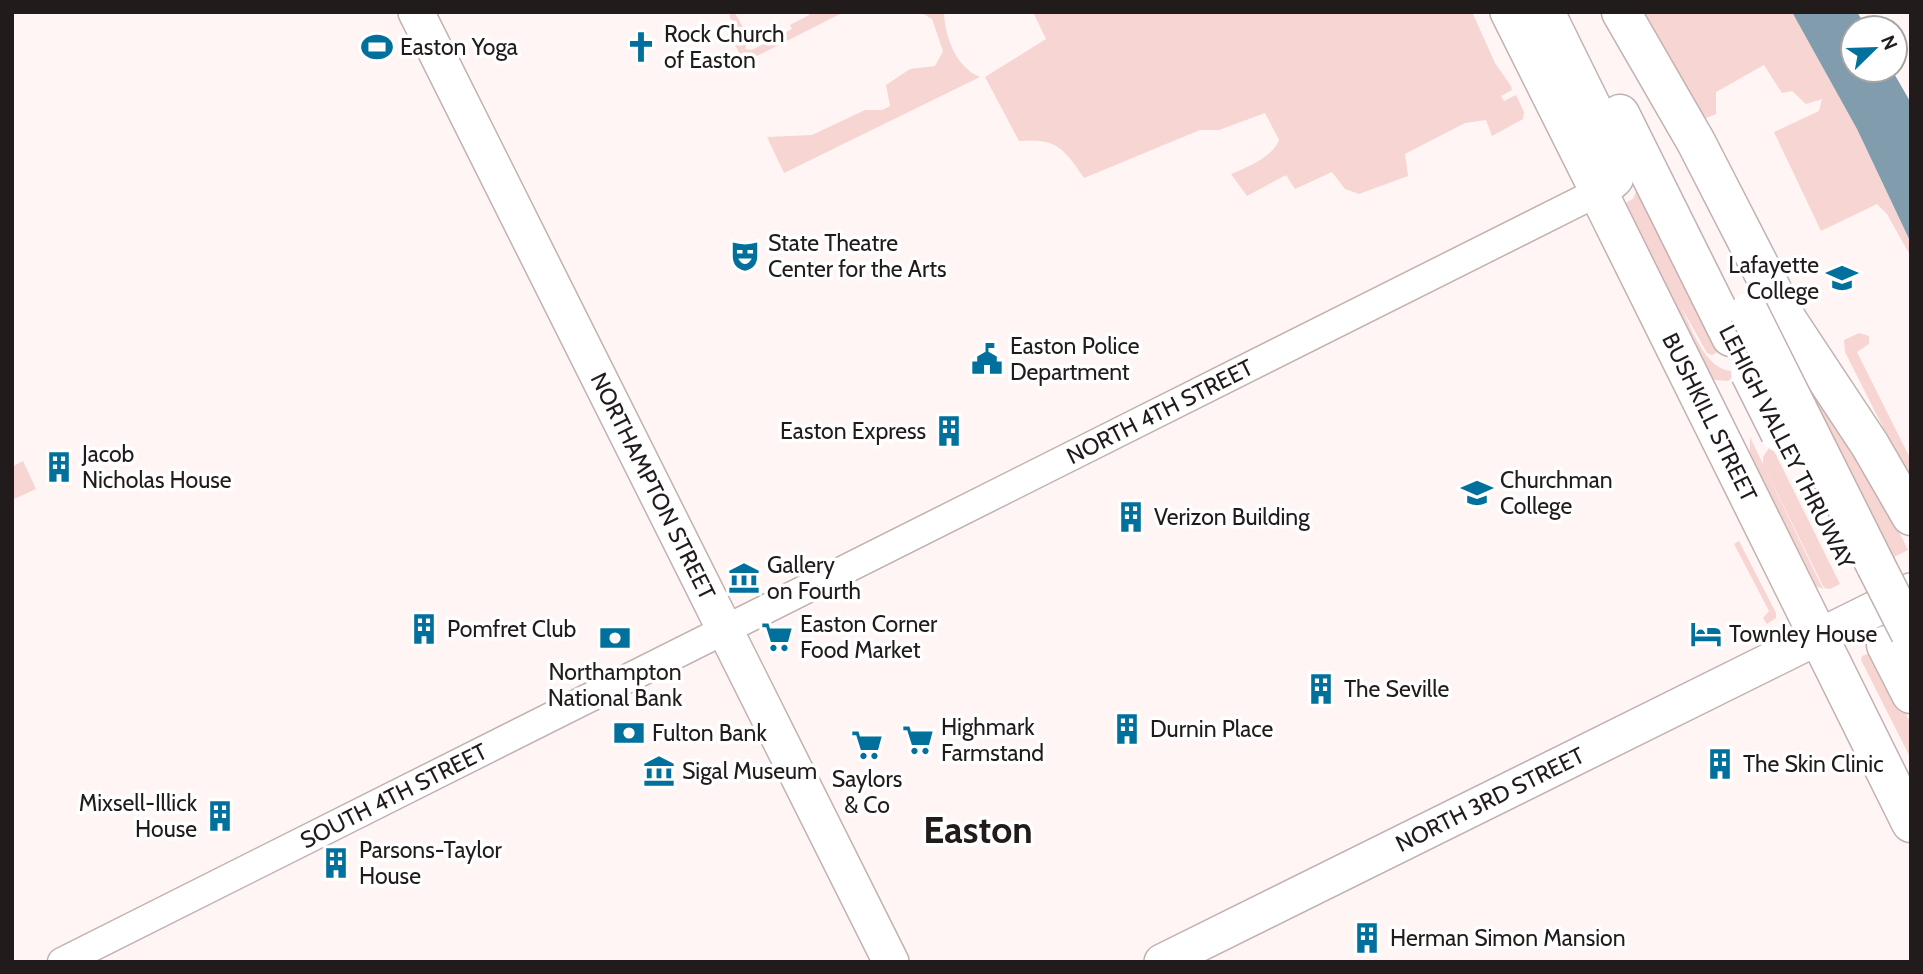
<svg xmlns="http://www.w3.org/2000/svg" width="1923" height="974" font-family="Cabin,sans-serif">
<rect width="100%" height="100%" fill="#fff5f4"/>
<path fill="#f7d5d2" d="M809,12H844L749,60L741,56L729,34L733,24L729,15L735,13L749,38L745,49L752,50L792,29L790,25L809,15Z
M920,12H944C945,38 956,67 980,77L784,173L767,137L812,135L865,110H882L890,106L886,85L910,69L935,66L943,51L932,19Z
M1033,12H1472L1495,63L1511,86L1512,90L1501,96L1504,101L1516,95L1524,112L1523,119L1492,136L1486,120L1465,123L1405,154L1408,176L1359,194L1345,189L1332,172L1295,189L1286,175L1247,196L1231,174C1247,167 1273,157 1279,140L1265,113L1219,130H1200L1084,178C1064,148 1056,138 1019,141L985,77L1046,39Z
M1631,12H1792L1857,129L1911,243V257L1887,214L1877,204L1821,231L1774,132L1819,111L1822,99L1806,104L1792,91L1782,93L1764,65L1716,92V114L1696,122Z
M1638,187L1723,349L1712,355L1707,353L1679,303C1691,325 1705,373 1734,371L1735,375L1728,381L1715,380L1711,377L1625,203L1633,199Z
M1859,333L1869,336V344L1857,352L1911,460V483L1845,352L1844,340Z
M1814,393L1881,495L1908,550L1888,560L1806,397Z
M1750,437L1823,589L1816,586L1750,454Z
M1771,445L1840,584L1830,589L1824,588L1763,464V457Z
M23,461L36,489L12,500V467Z
M1739,541L1776,613V618L1767,624L1763,618L1769,611L1734,544Z
M1874,651L1911,724V759L1861,660L1862,656Z"/>
<path fill="#809cad" d="M1792,12H1857L1867,28H1853V70H1892L1911,103V243L1857,129Z"/>
<g fill="none" stroke-linecap="round" stroke-linejoin="round">
<defs>
<g id="minor">
<path id="s1" d="M62,962L1598,192"/>
</g>
<g id="major">
<path id="s2" d="M416,12L891,962"/>
<path d="M1508,12L1598,192"/>
<path id="s3" d="M1162,962L1911,591"/>
</g>
<g id="highway">
<path id="s4" d="M1545,12L1615,154L1614,178L1598,192L1911,823"/>
<path d="M1621,12L1696,142L1788,321L1870,445L1911,516"/>
<path d="M1620,114L1731,337"/>
<path d="M1797,408L1876,566"/>
<path d="M1886,645L1911,694"/>
</g>
</defs>
<use href="#minor" stroke="#c1b2b1" stroke-width="31"/>
<use href="#major" stroke="#c1b2b1" stroke-width="38"/>
<use href="#highway" stroke="#c1b2b1" stroke-width="41"/>
<use href="#minor" stroke="#fff" stroke-width="28"/>
<use href="#major" stroke="#fff" stroke-width="35"/>
<use href="#highway" stroke="#fff" stroke-width="38"/>
<defs>
<path id="highway-bridge" d="M1749,312L1797,408
M1750,373L1780,433
M1876,566L1910,633"/>
</defs>
<use href="#highway-bridge" stroke="#c1b2b1" stroke-width="41" stroke-linecap="butt"/>
<use href="#highway-bridge" stroke="#fff" stroke-width="38"/>
</g>
<defs>
<symbol id="stadium-bare" viewBox="-9 -9 18 18"><path d="M0-5a6.5 5 0 1 0 0 10a6.5 5 0 1 0 0-10ZM-3.5-1.8h7v3.6h-7Z" fill="#01709c" stroke="#fff" stroke-width="2.5" paint-order="stroke"/></symbol>
<symbol id="church-bare" viewBox="-9 -9 18 18"><path d="M-1.2-6h2.4v3.5h3.3v2.4h-3.3V6h-2.4V-.1h-3.3v-2.4h3.3Z" fill="#01709c" stroke="#fff" stroke-width="2.5" paint-order="stroke"/></symbol>
<symbol id="theatre-bare" viewBox="-9 -9 18 18"><path d="M-5-5.5Q0-4 5-5.5V0Q5 5 0 6Q-5 5-5 0ZM-3.3-2.5H-1v1.5H-3.3ZM1-2.5H3.3v1.5H1ZM-2.8 1Q0 5.5 2.8 1Z" fill="#01709c" stroke="#fff" stroke-width="2.5" paint-order="stroke"/></symbol>
<symbol id="university-bare" viewBox="-9 -9 18 18"><path d="M0-5L7-2L0 1L-7-2ZM-4 1L0 2.5L4 1V4Q0 6-4 4Z" fill="#01709c" stroke="#fff" stroke-width="2.5" paint-order="stroke"/></symbol>
<symbol id="civic-bare" viewBox="-9 -9 18 18"><path d="M-.6-6.5H3V-4.5H.6V-3L4-1V1h2V6H-6V1h2V-1L-.6-3ZM-1.2 2.5V6h2.4V2.5Z" fill="#01709c" stroke="#fff" stroke-width="2.5" paint-order="stroke"/></symbol>
<symbol id="building-bare" viewBox="-9 -9 18 18"><path d="M-4-6H4V6H1V3H-1V6H-4ZM-2.5-4.3h1.7v1.8h-1.7ZM.8-4.3h1.7v1.8H.8ZM-2.5-1h1.7V.8h-1.7ZM.8-1h1.7V.8H.8Z" fill="#01709c" stroke="#fff" stroke-width="2.5" paint-order="stroke"/></symbol>
<symbol id="school-bare" viewBox="-9 -9 18 18"><path d="M0-5L7-2L0 1L-7-2ZM-4 1L0 2.5L4 1V4Q0 6-4 4Z" fill="#01709c" stroke="#fff" stroke-width="2.5" paint-order="stroke"/></symbol>
<symbol id="museum-bare" viewBox="-9 -9 18 18"><path d="M0-6L6-3V-2H-6V-3ZM-5-1h2V3h-2ZM-1-1h2V3h-2ZM3-1h2V3H3ZM-6 4H6V6H-6Z" fill="#01709c" stroke="#fff" stroke-width="2.5" paint-order="stroke"/></symbol>
<symbol id="hotel-bare" viewBox="-9 -9 18 18"><path d="M-6-4.5h1.5V1H6V5H4.5V3h-9V5H-6ZM-4 0a1.8 1.8 0 1 1 3.6 0ZM.5 0V-2.5h3Q6-2.5 6 0Z" fill="#01709c" stroke="#fff" stroke-width="2.5" paint-order="stroke"/></symbol>
<symbol id="supermarket-bare" viewBox="-9 -9 18 18"><path d="M-6-5.5h2.5l.6 2H6L4.5 2H-2.5L-4.4-4H-6ZM-1.5 3.2a1.3 1.3 0 1 0 .1 0ZM3 3.2a1.3 1.3 0 1 0 .1 0Z" fill="#01709c" stroke="#fff" stroke-width="2.5" paint-order="stroke"/></symbol>
<symbol id="bank-bare" viewBox="-9 -9 18 18"><path d="M-6-4H6V4H-6ZM0-2.3a2.3 2.3 0 1 0 0 4.6a2.3 2.3 0 1 0 0-4.6Z" fill="#01709c" stroke="#fff" stroke-width="2.5" paint-order="stroke"/></symbol>
</defs>
<g fill-rule="evenodd">
<use href="#stadium-bare" x="355" y="25" width="44" height="44"/>
<use href="#church-bare" x="619" y="25" width="44" height="44"/>
<use href="#theatre-bare" x="723" y="234" width="44" height="44"/>
<use href="#university-bare" x="1820" y="256" width="44" height="44"/>
<use href="#civic-bare" x="965" y="337" width="44" height="44"/>
<use href="#building-bare" x="927" y="409" width="44" height="44"/>
<use href="#building-bare" x="37" y="445" width="44" height="44"/>
<use href="#school-bare" x="1455" y="471" width="44" height="44"/>
<use href="#building-bare" x="1109" y="495" width="44" height="44"/>
<use href="#museum-bare" x="722" y="556" width="44" height="44"/>
<use href="#building-bare" x="402" y="607" width="44" height="44"/>
<use href="#hotel-bare" x="1684" y="612" width="44" height="44"/>
<use href="#supermarket-bare" x="755" y="615" width="44" height="44"/>
<use href="#bank-bare" x="593" y="616" width="44" height="44"/>
<use href="#building-bare" x="1299" y="667" width="44" height="44"/>
<use href="#building-bare" x="1105" y="707" width="44" height="44"/>
<use href="#bank-bare" x="607" y="711" width="44" height="44"/>
<use href="#supermarket-bare" x="896" y="718" width="44" height="44"/>
<use href="#supermarket-bare" x="845" y="723" width="44" height="44"/>
<use href="#building-bare" x="1698" y="742" width="44" height="44"/>
<use href="#museum-bare" x="637" y="749" width="44" height="44"/>
<use href="#building-bare" x="198" y="794" width="44" height="44"/>
<use href="#building-bare" x="314" y="841" width="44" height="44"/>
<use href="#building-bare" x="1345" y="916" width="44" height="44"/>
</g>
<g text-anchor="middle" stroke-width="7" stroke-linejoin="round" paint-order="stroke">
<g font-size="23" fill="#211c1b" stroke="#fff" text-anchor="start">
<text x="664" y="42">Rock Church<tspan x="664" dy="26">of Easton</tspan></text>
<text x="400" y="55">Easton Yoga</text>
<text x="768" y="251">State Theatre<tspan x="768" dy="26">Center for the Arts</tspan></text>
<text x="1819" y="273" text-anchor="end">Lafayette<tspan x="1819" dy="26">College</tspan></text>
<text x="1010" y="354">Easton Police<tspan x="1010" dy="26">Department</tspan></text>
<text x="926" y="439" text-anchor="end">Easton Express</text>
<text x="82" y="462">Jacob<tspan x="82" dy="26">Nicholas House</tspan></text>
<text x="1500" y="488">Churchman<tspan x="1500" dy="26">College</tspan></text>
<text x="1154" y="525">Verizon Building</text>
<text x="767" y="573">Gallery<tspan x="767" dy="26">on Fourth</tspan></text>
<text x="800" y="632">Easton Corner<tspan x="800" dy="26">Food Market</tspan></text>
<text x="447" y="637">Pomfret Club</text>
<text x="1729" y="642">Townley House</text>
<text x="615" y="680" text-anchor="middle">Northampton<tspan x="615" dy="26">National Bank</tspan></text>
<text x="1344" y="697">The Seville</text>
<text x="941" y="735">Highmark<tspan x="941" dy="26">Farmstand</tspan></text>
<text x="1150" y="737">Durnin Place</text>
<text x="652" y="741">Fulton Bank</text>
<text x="1743" y="772">The Skin Clinic</text>
<text x="682" y="779">Sigal Museum</text>
<text x="867" y="787" text-anchor="middle">Saylors<tspan x="867" dy="26">&amp; Co</tspan></text>
<text x="197" y="811" text-anchor="end">Mixsell-Illick<tspan x="197" dy="26">House</tspan></text>
<text x="359" y="858">Parsons-Taylor<tspan x="359" dy="26">House</tspan></text>
<text x="1390" y="946">Herman Simon Mansion</text>
</g>
<g font-size="23" fill="#211c1b" stroke="#fff">
<text dy="8" stroke="none"><textPath href="#s1" startOffset="1228">NORTH 4TH STREET</textPath></text>
<text dy="8" stroke="none"><textPath href="#s4" startOffset="455">BUSHKILL STREET</textPath></text>
<text transform="translate(1787 447) rotate(63)" y="8">LEHIGH VALLEY THRUWAY</text>
<text dy="8" stroke="none"><textPath href="#s2" startOffset="530">NORTHAMPTON STREET</textPath></text>
<text dy="8" stroke="none"><textPath href="#s1" startOffset="371">SOUTH 4TH STREET</textPath></text>
<text dy="8" stroke="none"><textPath href="#s3" startOffset="366">NORTH 3RD STREET</textPath></text>
</g>
<g font-size="37" font-weight="bold" fill="#211c1b" stroke="#fff">
<text x="978" y="843">Easton</text>
</g>
</g>
<rect width="1923" height="974" fill="none" stroke="#211c1b" stroke-width="28"/>
<g transform="translate(1874 49) rotate(67)"><circle r="33" fill="#ffffff" stroke="#a6a4a4" stroke-width="2"/>
<path d="M0-5L12 26L0 18L-12 26Z" fill="#01709c"/>
<text y="-10" font-size="19" font-weight="bold" text-anchor="middle" fill="#211c1b">N</text>
</g>
</svg>
